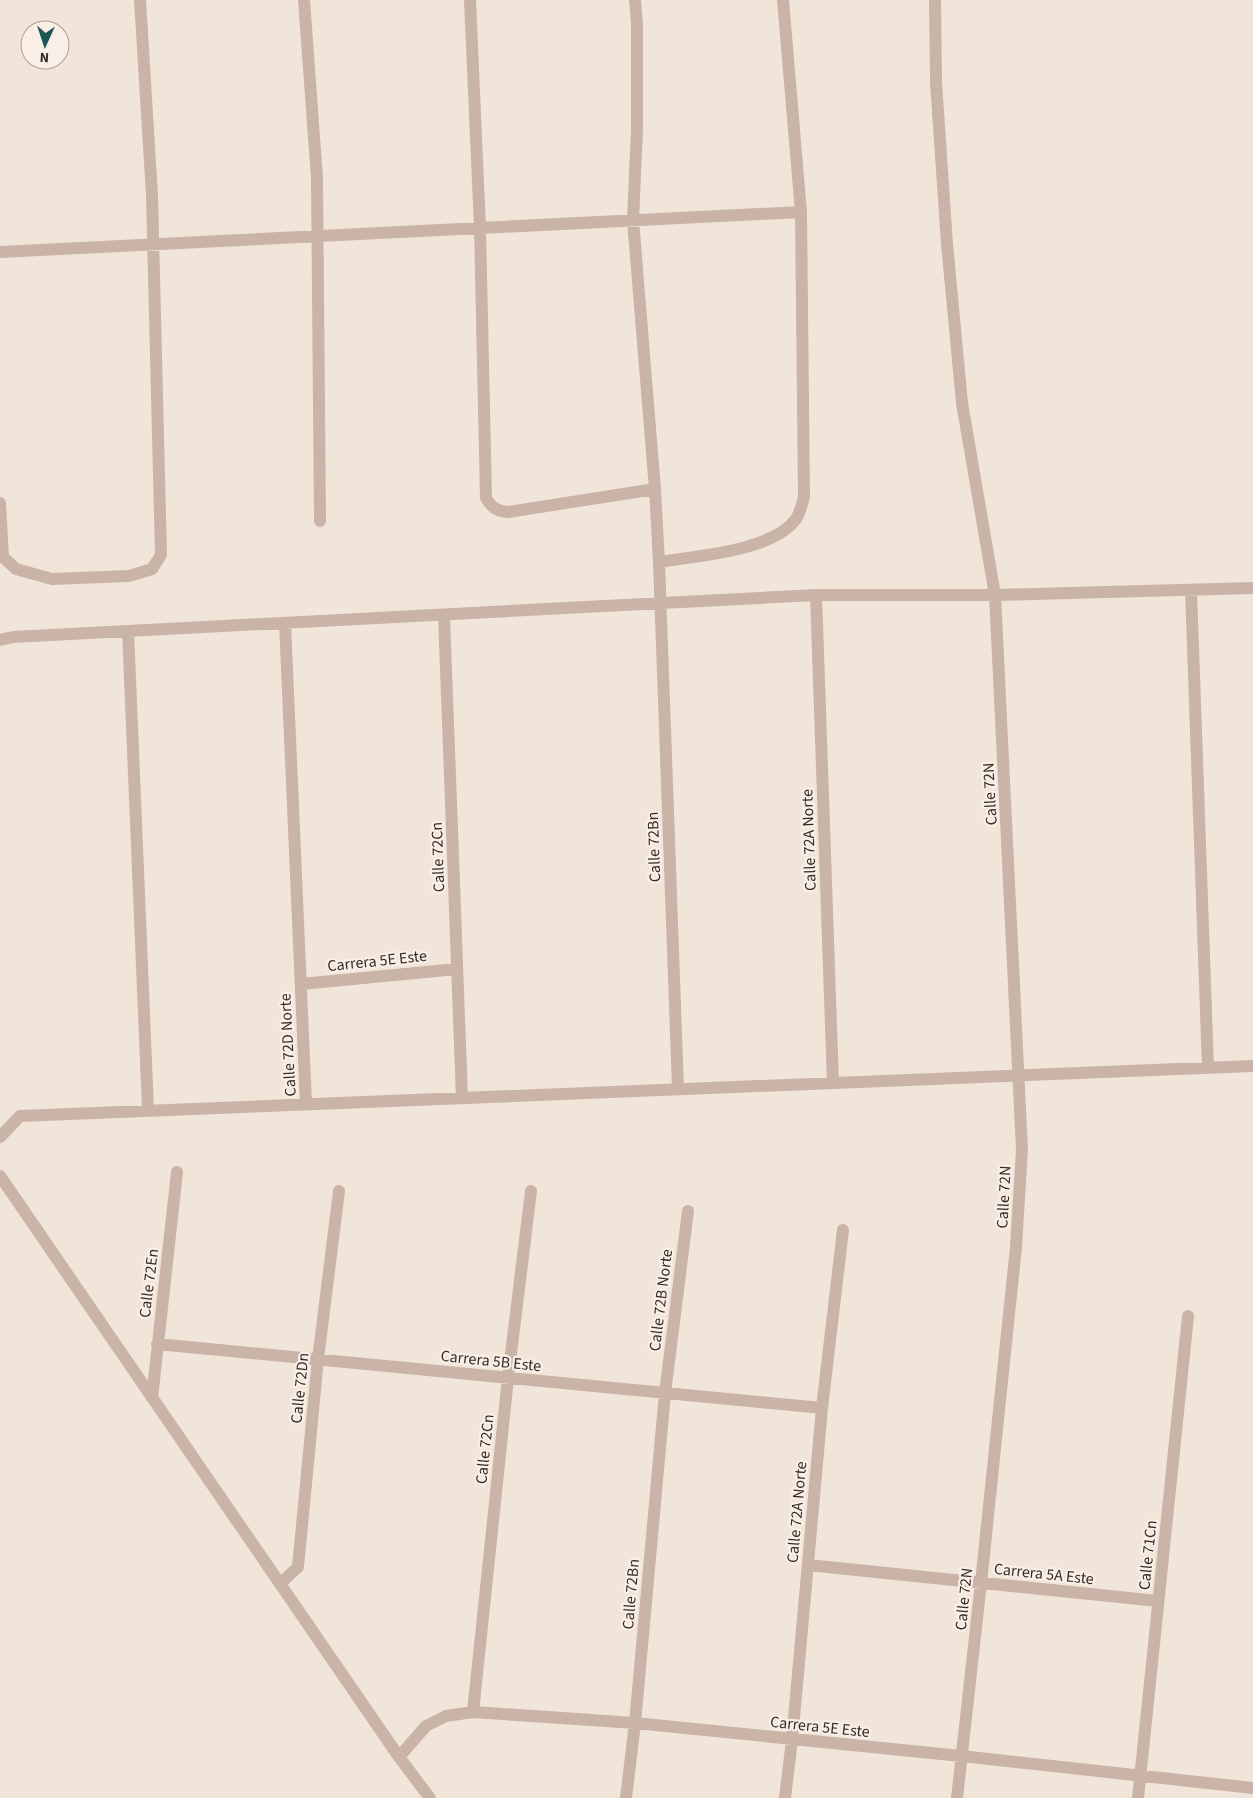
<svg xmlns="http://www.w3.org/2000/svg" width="1253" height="1798" font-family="'Source Sans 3',sans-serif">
<rect width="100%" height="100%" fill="#f1e5da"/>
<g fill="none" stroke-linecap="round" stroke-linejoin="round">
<path stroke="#c9b4a7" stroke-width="12" d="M304,0L317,178L320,521
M470,0L480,228L486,498C492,508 497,511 508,512L655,489
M635,0L637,24V129L633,220L655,489L659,562L678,1089
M935,0L936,82L947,244L962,403L995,595L1022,1150L1016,1247L981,1583L957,1798
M0,252L801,212
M0,503L3,557L16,569L52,579L129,576L152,569L161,555L152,195L140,0
M659,562C696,556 773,551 796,519C800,513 802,504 804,497L801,212L783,0
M1191,591L1208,1068
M816,595L833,1083
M444,615L462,1098
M285,623L306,1104
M128,631L148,1110
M0,640L13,637L816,595H995L1253,588
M301,984L457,969
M0,1137L20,1116L1253,1066
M0,1176L399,1757L430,1798
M157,1344L822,1408
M152,1398L177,1172
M808,1565L1158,1601
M281,1583L298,1567L318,1359L339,1191
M473,1712L508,1378L531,1191
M399,1757L426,1726L446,1716L473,1712L635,1723L961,1756L1253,1788
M626,1798L635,1723L665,1393L688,1211
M785,1798L792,1740L822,1408L843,1230
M1138,1798L1188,1316"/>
</g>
<g text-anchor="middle" stroke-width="4.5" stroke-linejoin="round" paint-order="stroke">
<g font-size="16" fill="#352b27" stroke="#f9efe7">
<text transform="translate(989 794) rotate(-93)" y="6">Calle 72N</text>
<text transform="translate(808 840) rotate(-92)" y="6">Calle 72A Norte</text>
<text transform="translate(653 847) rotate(-92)" y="6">Calle 72Bn</text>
<text transform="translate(437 857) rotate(-92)" y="6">Calle 72Cn</text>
<text transform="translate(377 960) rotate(-6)" y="6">Carrera 5E Este</text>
<text transform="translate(287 1045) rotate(-93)" y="6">Calle 72D Norte</text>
<text transform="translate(1003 1197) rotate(-87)" y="6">Calle 72N</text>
<text transform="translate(148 1283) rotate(-83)" y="6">Calle 72En</text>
<text transform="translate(660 1300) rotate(-83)" y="6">Calle 72B Norte</text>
<text transform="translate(491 1360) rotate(6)" y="6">Carrera 5B Este</text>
<text transform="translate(299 1388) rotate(-84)" y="6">Calle 72Dn</text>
<text transform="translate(484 1449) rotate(-84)" y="6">Calle 72Cn</text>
<text transform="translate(796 1512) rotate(-85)" y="6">Calle 72A Norte</text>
<text transform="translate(1147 1555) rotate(-84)" y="6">Calle 71Cn</text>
<text transform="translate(1044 1573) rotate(6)" y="6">Carrera 5A Este</text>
<text transform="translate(630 1594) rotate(-85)" y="6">Calle 72Bn</text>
<text transform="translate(963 1599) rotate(-84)" y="6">Calle 72N</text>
<text transform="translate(820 1726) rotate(6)" y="6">Carrera 5E Este</text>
</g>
</g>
<g transform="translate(45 45) rotate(183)"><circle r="24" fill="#f9efe7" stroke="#aba19a"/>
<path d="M0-4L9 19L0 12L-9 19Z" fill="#1e5555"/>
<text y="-8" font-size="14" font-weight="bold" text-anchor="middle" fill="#352b27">N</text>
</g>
</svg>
